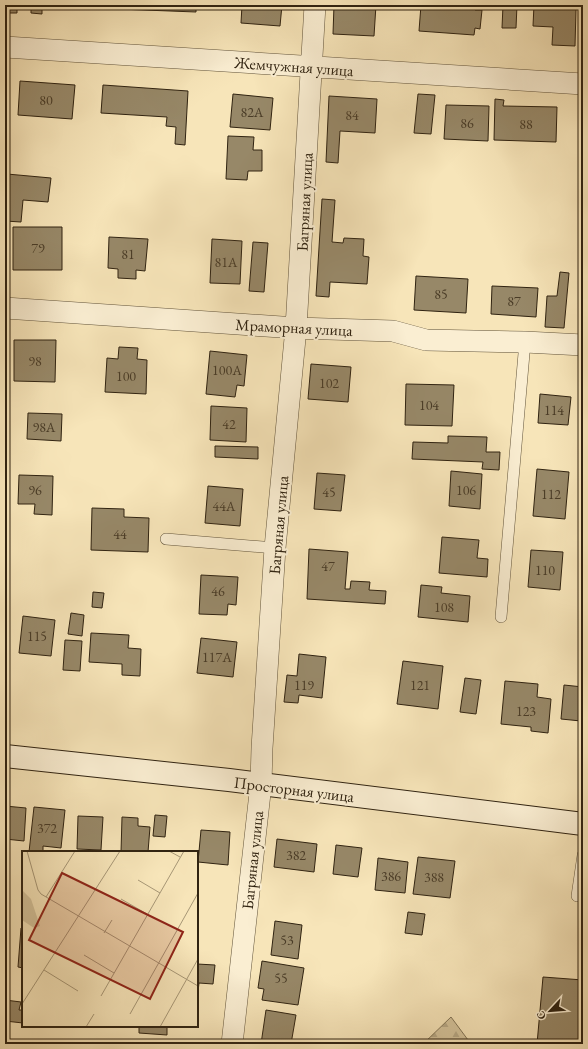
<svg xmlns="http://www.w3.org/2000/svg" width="588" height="1049" font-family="'EB Garamond',serif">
<defs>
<pattern id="forest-firs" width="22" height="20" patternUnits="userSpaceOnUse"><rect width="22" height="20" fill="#d5c49c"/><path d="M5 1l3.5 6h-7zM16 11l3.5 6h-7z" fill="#b7a885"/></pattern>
</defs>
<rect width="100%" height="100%" fill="#f7e5b9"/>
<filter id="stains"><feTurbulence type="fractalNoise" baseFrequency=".005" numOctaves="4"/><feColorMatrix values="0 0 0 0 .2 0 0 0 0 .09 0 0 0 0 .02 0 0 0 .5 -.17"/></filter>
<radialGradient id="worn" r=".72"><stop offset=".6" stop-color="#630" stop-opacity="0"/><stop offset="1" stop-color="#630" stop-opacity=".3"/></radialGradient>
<path fill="url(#forest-firs)" stroke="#827456" d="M451,1017L471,1044H423Z"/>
<path fill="#978868" stroke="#302311" d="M6,5H17V13H6Z
M31,5H42V14L31,13Z
M118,5H196V12L118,9Z
M242,5H282L280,26L241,23Z
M334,5H376L374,36L333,34Z
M421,5H475V10H482L480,29L475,28L474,35L419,31Z
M503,5H517L516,28H502Z
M534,5H568L567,9H576L575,46L552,45L553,27L533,26Z
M20,81L75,85L72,119L18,115Z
M103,85L188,91L185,145L175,144L176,127L166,126L167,117L101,113Z
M233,94L273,98L270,130L230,127Z
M418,94L435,95L431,134L414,133Z
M329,96L377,99L375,133L340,131L338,163L326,162Z
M495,99L504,100L503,106L557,107L556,142L494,140Z
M446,105L489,106L488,141L444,139Z
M228,136L254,137L253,150H262V171H248L247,180L226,179Z
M7,174L51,178L48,202L23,200L21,222L5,221V194Z
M322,199L335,200L332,242L343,243L344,238L364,239L363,256L369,257L367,284L330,282L329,297L316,296Z
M13,227H62V270H13Z
M109,237L148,239L145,271L136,270V279L118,278V269L108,268Z
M212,239L242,241L240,284L210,283Z
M253,242L268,243L264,292L249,291Z
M560,272L569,273L564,328L545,327L547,296H557Z
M416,276L468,279L466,313L414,310Z
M492,286L538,288L536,317L491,314Z
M14,340H56L55,382L14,381Z
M119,347L138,348L137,359L147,360L146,394L105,392L107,358L118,359Z
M210,351L247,355L244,386L237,385L235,397L206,394Z
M311,364L351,367L348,402L308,399Z
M406,384L454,385L452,426L405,425Z
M540,394L571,397L568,425L538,423Z
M211,406L247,408L246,442L210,440Z
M28,413L62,414L61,441L27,439Z
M448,436L487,437L486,452H500L499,470L482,469L483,462L412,459L413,442L448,443Z
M215,446L258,447V459L215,457Z
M537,469L569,472L565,519L533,516Z
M451,471L482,474L480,509L449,506Z
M317,473L345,475L341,511L314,509Z
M19,475L53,476L52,515L34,514L35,504H18Z
M208,486L243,489L240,526L205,523Z
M92,508L124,509V517L149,518L148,552L91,550Z
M442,537L479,540L477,558L488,559L487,577L439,573Z
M309,549L348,552L345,589H350L351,581L370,582L369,590L386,591L385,604L307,599Z
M531,550L563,552L560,590L528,587Z
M201,575L238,577L236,605L228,604L227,615L199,614Z
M421,585L442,587L441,593L470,596L468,622L418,617Z
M93,592L104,593L102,608L92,607Z
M71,613L84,615L82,636L68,634Z
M5,615L8,616L5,650Z
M23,616L55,620L51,656L19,653Z
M91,633L129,635L128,648L141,649L140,676L122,675V664L89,662Z
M201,638L237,642L233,677L197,673Z
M65,640L82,641L80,671L63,670Z
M299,654L326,657L322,698L299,695L298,703L284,702L287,675L297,676Z
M403,661L443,666L438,709L397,704Z
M465,678L481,680L476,714L460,712Z
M505,681L538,684L537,697L551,699L548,733L531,731V727L501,724Z
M564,685L583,687V714H582L581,721L561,719Z
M5,806L26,808L24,841L5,839Z
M34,807L65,810L61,848L43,846V852H29Z
M155,815L167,816L165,837L153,836Z
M78,816L103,817L101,850L77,849Z
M122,817L138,818V826L150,827L148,852H121Z
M201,830L230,832L228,865L198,862Z
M277,839L317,844L314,872L274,867Z
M336,845L362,848L358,877L333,874Z
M418,857L455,861L450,898L413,894Z
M378,858L408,862L405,893L375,890Z
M408,912L425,914L422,935L405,933Z
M275,921L302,925L298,959L271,955Z
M21,928H23V968L18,967Z
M262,961L304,968L298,1005L262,1000L264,989L258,988Z
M197,964L215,965L213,984L199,983L197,1000Z
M5,974H8L5,1000L21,1002L19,1010H23V1023L5,1021Z
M543,977L583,980V1044H537Z
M266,1010L296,1015L291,1044H261Z
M139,1026H167V1035L139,1033Z"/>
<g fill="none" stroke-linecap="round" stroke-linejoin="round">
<defs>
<path id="lane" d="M166,539L275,548
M501,617L525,342
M577,896L583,855"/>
<path id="street" d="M5,47L583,84
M5,308L296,328L393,331L426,340L525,342L583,345
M232,1044L261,784L262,748L275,548L296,328L315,5"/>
<path id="secondary" d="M5,756L229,780L583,824"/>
</defs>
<use href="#lane" stroke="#62543b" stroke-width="12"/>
<use href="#street" stroke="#62543b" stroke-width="22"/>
<use href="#secondary" stroke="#302311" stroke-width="24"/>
<use href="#lane" stroke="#faeed2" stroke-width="11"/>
<use href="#street" stroke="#faeed2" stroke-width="21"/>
<use href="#secondary" stroke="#faeed2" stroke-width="22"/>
</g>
<g text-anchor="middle" stroke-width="4" stroke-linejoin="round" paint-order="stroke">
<g font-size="14" fill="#4a3c27">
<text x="46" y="105">80</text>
<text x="252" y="117">82А</text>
<text x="352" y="120">84</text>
<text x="467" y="128">86</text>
<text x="526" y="129">88</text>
<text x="38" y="253">79</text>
<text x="128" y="259">81</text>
<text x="226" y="267">81А</text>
<text x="441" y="299">85</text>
<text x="514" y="306">87</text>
<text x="35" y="366">98</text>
<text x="227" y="375">100А</text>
<text x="126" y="381">100</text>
<text x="329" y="388">102</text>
<text x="429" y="410">104</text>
<text x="554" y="415">114</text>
<text x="229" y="429">42</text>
<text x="44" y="432">98А</text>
<text x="35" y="495">96</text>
<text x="466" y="495">106</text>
<text x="329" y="497">45</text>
<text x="551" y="499">112</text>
<text x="224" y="511">44А</text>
<text x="120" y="539">44</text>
<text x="328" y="571">47</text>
<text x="545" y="575">110</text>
<text x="218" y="596">46</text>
<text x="444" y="612">108</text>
<text x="37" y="641">115</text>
<text x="217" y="662">117А</text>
<text x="304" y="690">119</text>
<text x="420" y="690">121</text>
<text x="526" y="716">123</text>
<text x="47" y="833">372</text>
<text x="296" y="860">382</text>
<text x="391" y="881">386</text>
<text x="434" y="882">388</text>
<text x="287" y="945">53</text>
<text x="281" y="983">55</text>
</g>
<g font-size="16" fill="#302311" stroke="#faeed2">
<text transform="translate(294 66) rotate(4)" y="6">Жемчужная улица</text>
<text transform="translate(304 202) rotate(-87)" y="6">Багряная улица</text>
<text transform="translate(294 327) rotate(3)" y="6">Мраморная улица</text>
<text transform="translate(278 525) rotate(-85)" y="6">Багряная улица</text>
<text transform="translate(294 789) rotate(7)" y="6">Просторная улица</text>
<text transform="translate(252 860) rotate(-84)" y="6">Багряная улица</text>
</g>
</g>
<g transform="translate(22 851)">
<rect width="176" height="176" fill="#f7e5b9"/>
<path d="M0,39L9,48L18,75L12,77L0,69Z" fill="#d5c49c"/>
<path fill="none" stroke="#a79776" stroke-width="1" d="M5,0L16,39L19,43L176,135M147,0L158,6M116,29L138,42M24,46L53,0M99,48L125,63M82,82L90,69M62,104L92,122M22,119L56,140M79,145L162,0M0,153L98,0M108,163L176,42M64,176L72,163M138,176L176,108"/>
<path fill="#8f2418" fill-opacity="0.15" stroke="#8f2418" stroke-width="2" d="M40,22L161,81L128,148L7,89Z"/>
<rect width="176" height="176" fill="none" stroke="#302311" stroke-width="2"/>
</g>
<rect width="588" height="1049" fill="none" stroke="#f7e5b9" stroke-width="20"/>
<rect x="6" y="6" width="576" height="1037" fill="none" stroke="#302311" stroke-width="2"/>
<rect x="10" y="10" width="568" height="1029" fill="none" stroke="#302311"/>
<g transform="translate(550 1011) rotate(244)" stroke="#faeed2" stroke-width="3" paint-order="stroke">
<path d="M0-3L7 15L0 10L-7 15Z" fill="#302311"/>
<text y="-6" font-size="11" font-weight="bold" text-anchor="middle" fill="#302311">С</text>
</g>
<rect width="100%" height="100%" filter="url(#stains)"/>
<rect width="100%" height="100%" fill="url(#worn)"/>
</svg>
